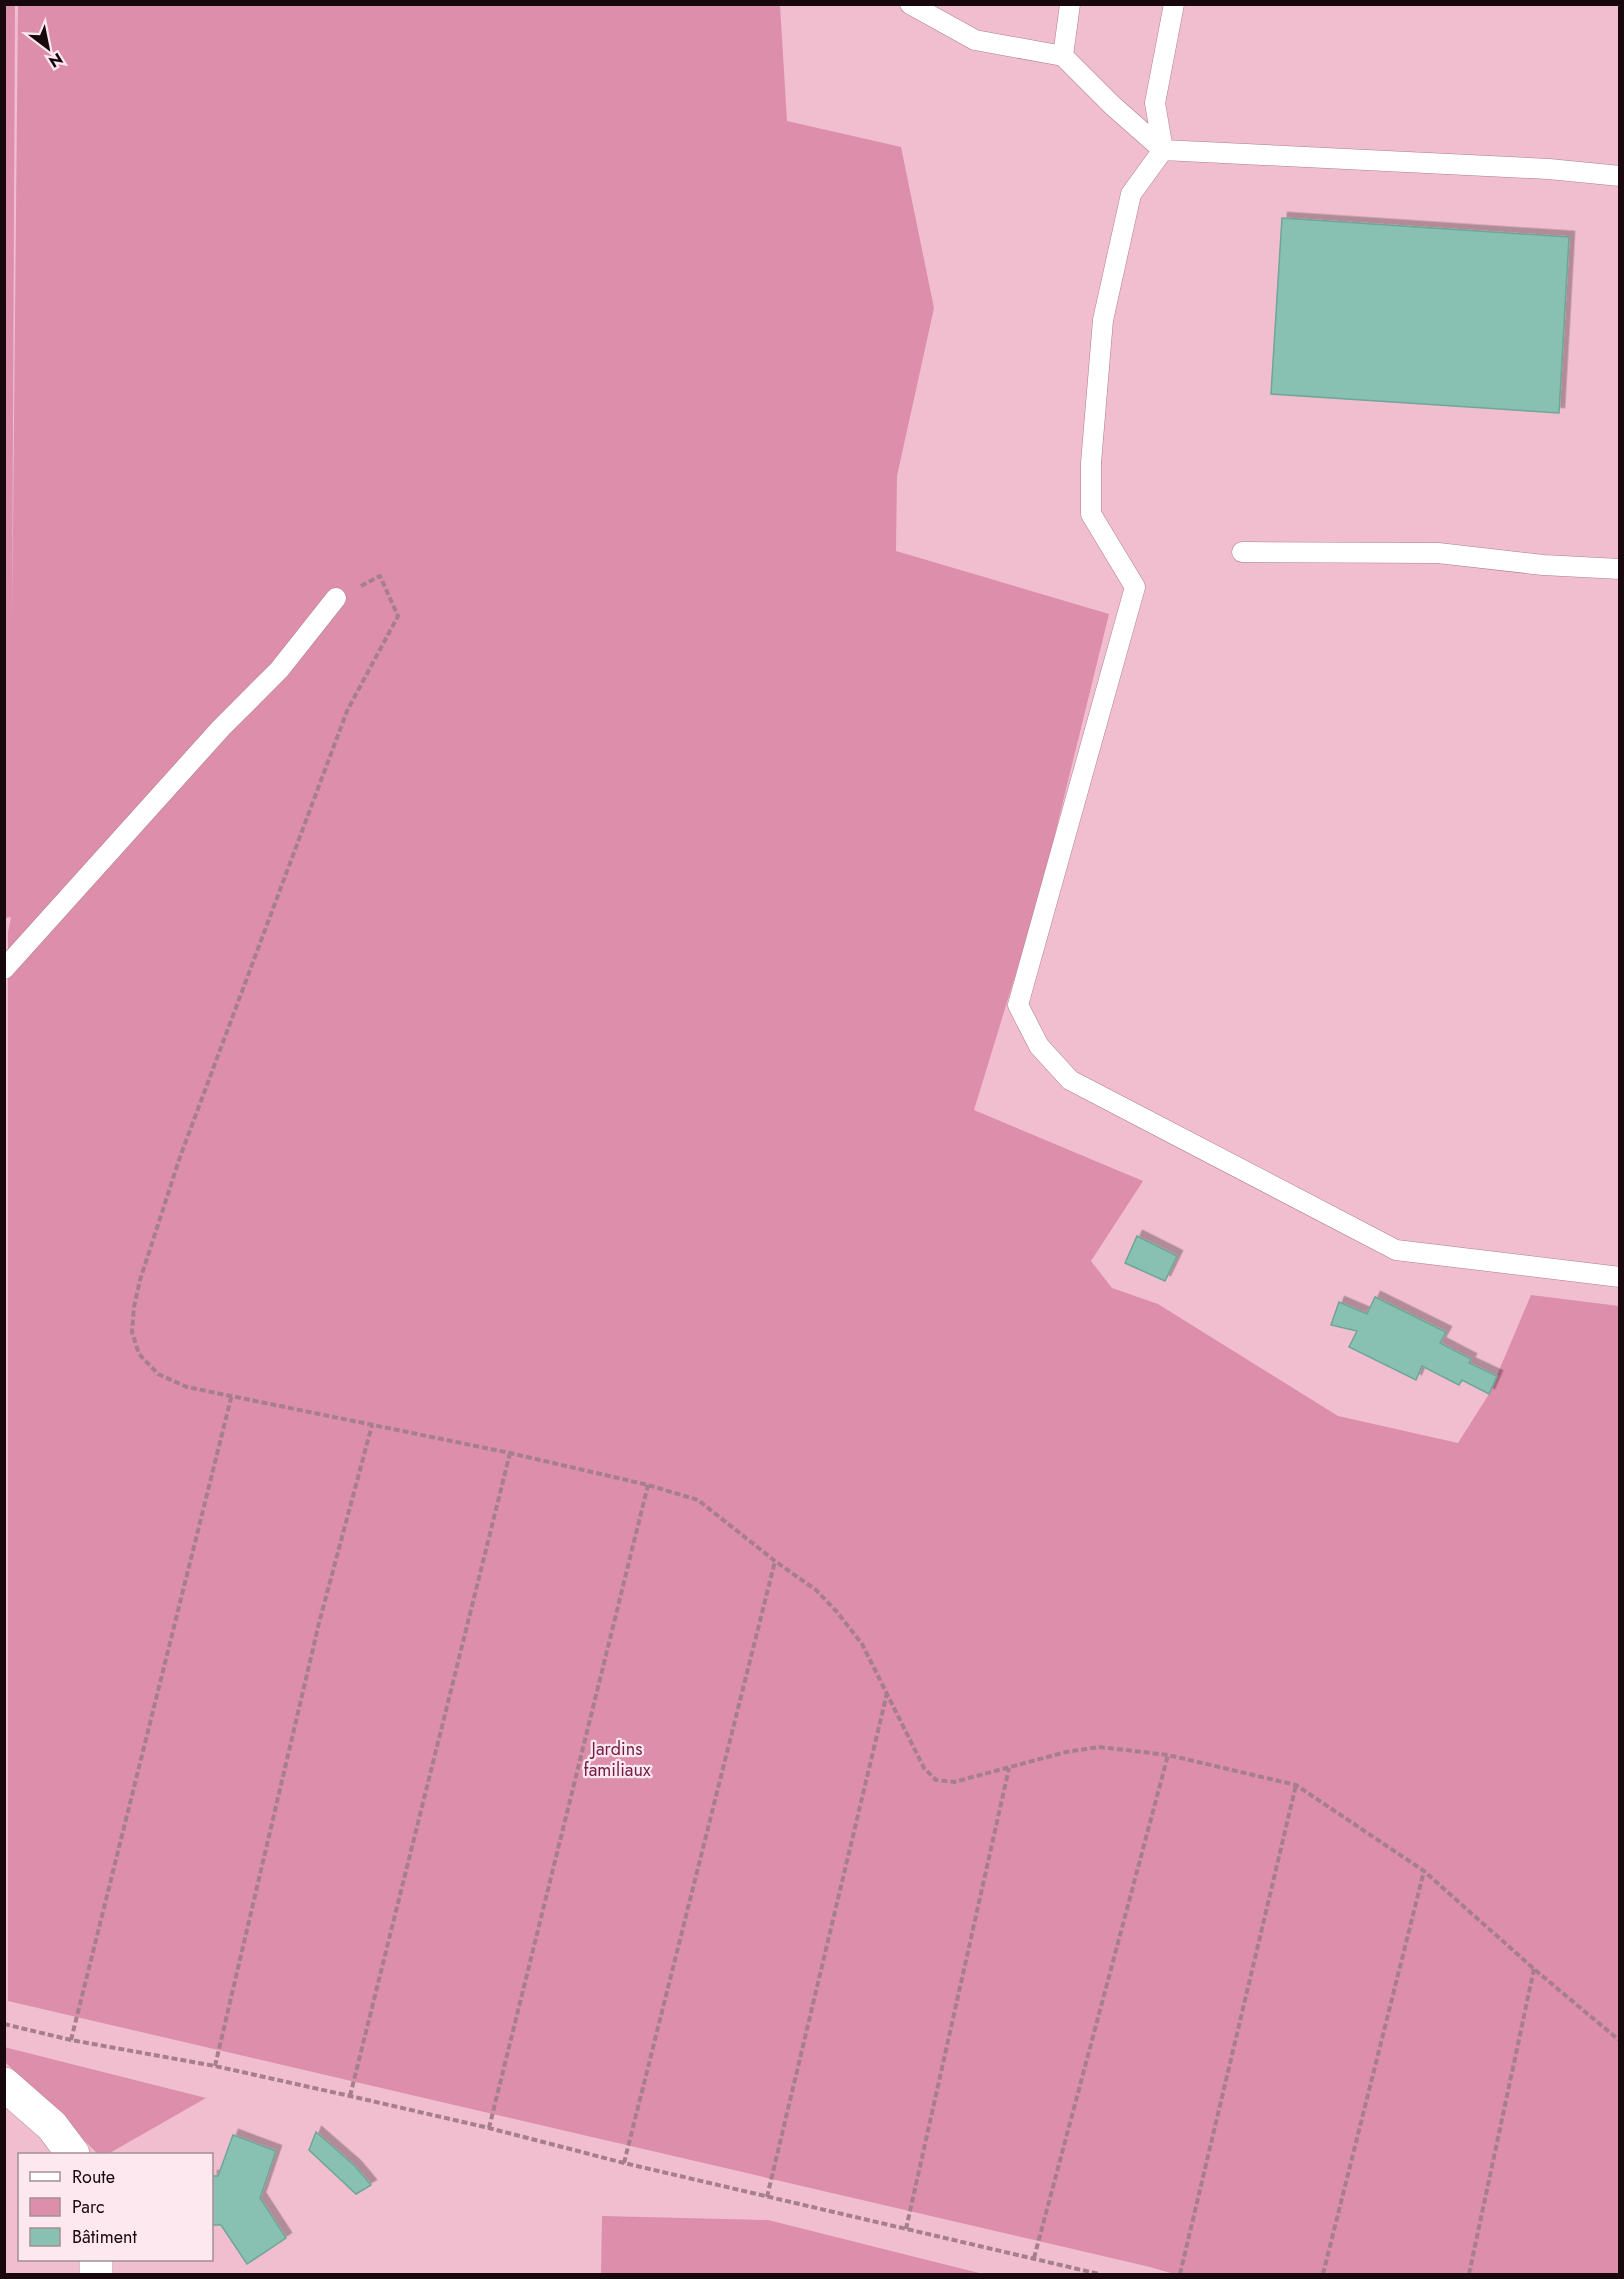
<svg xmlns="http://www.w3.org/2000/svg" width="1624" height="2279" font-family="Jost,sans-serif">
<defs>
<filter id="shadow"><feDropShadow dx="5.5" dy="-5.5" stdDeviation="0" flood-color="#0004"/></filter>
</defs>
<rect width="100%" height="100%" fill="#f1becf"/>
<path fill="#dc8eab" d="M5,5H15L12,633L18,5H780L787,121L901,147L934,308L897,476L896,551L1109,614L1041,891L974,1110L1143,1181L1091,1261L1112,1288L1158,1304L1338,1416L1458,1443L1489,1394L1531,1295L1619,1306V2274H1174L1150,2267L8,2001V932L11,917L5,918Z
M4,2047L206,2098L108,2154H98L5,2062Z
M602,2216L768,2220L983,2274H601Z"/>
<path fill="#88c1b2" stroke="#6ea697" stroke-width="1.5" filter="url(#shadow)" d="M1282,218L1569,237L1559,413L1271,394Z
M1137,1236L1177,1256L1165,1281L1125,1263Z
M1375,1297L1446,1332L1440,1343L1471,1359L1469,1363L1497,1376L1489,1394L1462,1380L1459,1385L1422,1366L1416,1380L1349,1347L1357,1331L1331,1325L1339,1302L1367,1314Z
M316,2132L355,2166L371,2185L356,2194L309,2150Z
M233,2135L276,2151L260,2198L286,2238L247,2264L221,2225H212V2176H218Z"/>
<g fill="none" stroke-linecap="round" stroke-linejoin="round">
<defs>
<path id="lane" d="M910,4L975,40L1063,56L1113,106L1163,150
M1063,56L1070,4
M1163,150L1155,103L1174,4
M1620,176L1549,169L1163,150L1131,194L1103,320L1091,463V514L1135,587L1018,1005L1039,1046L1070,1080L1396,1250L1620,1277
M1242,552L1438,553L1543,565L1620,569
M4,969L221,728L279,670L336,598"/>
<path id="street" d="M4,2084L52,2126L73,2154
M96,2260V2274"/>
</defs>
<use href="#lane" stroke="#ae7e8f" stroke-width="21"/>
<use href="#street" stroke="#ae7e8f" stroke-width="34"/>
<path stroke="#a67f8c" stroke-width="4" stroke-dasharray="6 3" stroke-linecap="butt" d="M361,586L380,576L398,616L347,711L180,1157L140,1280L134,1307L132,1332L139,1354L158,1374L187,1387L510,1453L648,1485L698,1500L775,1561L816,1590L837,1612L862,1644L924,1768L936,1780L954,1782L1066,1752L1099,1747L1168,1755L1296,1785L1424,1871L1534,1969L1620,2041
M4,2024L71,2040L215,2066L350,2096L489,2128L624,2163L1099,2274
M71,2040L232,1394
M215,2066L319,1623L372,1425
M350,2096L510,1453
M489,2128L648,1485
M624,2163L775,1561
M767,2197L887,1693
M906,2229L1009,1768
M1034,2258L1168,1755
M1180,2274L1296,1785
M1323,2274L1424,1871
M1469,2274L1534,1969"/>
<use href="#lane" stroke="#fff" stroke-width="20"/>
<use href="#street" stroke="#fff" stroke-width="33"/>
</g>
<g text-anchor="middle" stroke-width="4.5" stroke-linejoin="round" paint-order="stroke">
<g font-size="18" fill="#731b45" stroke="#fee8ef">
<text x="617" y="1755">Jardins<tspan x="617" dy="21">familiaux</tspan></text>
</g>
</g>
<rect width="1624" height="2279" fill="none" stroke="#18080e" stroke-width="12"/>
<rect x="18" y="2153" width="195" height="108" fill="#fee8ef" stroke="#a28e95" stroke-width="1.5"/>
<rect x="30" y="2172" width="30" height="9" fill="#ffffff" stroke="#a28e95" stroke-width="1.5"/>
<text x="72" y="2183" font-size="18" fill="#18080e">Route</text>
<rect x="30" y="2198" width="30" height="18" fill="#dc8eab" stroke="#a28e95" stroke-width="1.5"/>
<text x="72" y="2213" font-size="18" fill="#18080e">Parc</text>
<rect x="30" y="2228" width="30" height="18" fill="#88c1b2" stroke="#a28e95" stroke-width="1.5"/>
<text x="72" y="2243" font-size="18" fill="#18080e">Bâtiment</text>
<g transform="translate(48 48) rotate(148)" stroke="#fee8ef" stroke-width="4.5" paint-order="stroke">
<path d="M0-4.5L10 22L0 15L-10 22Z" fill="#18080e"/>
<text y="-9" font-size="16" font-weight="bold" text-anchor="middle" fill="#18080e">N</text>
</g>
</svg>
